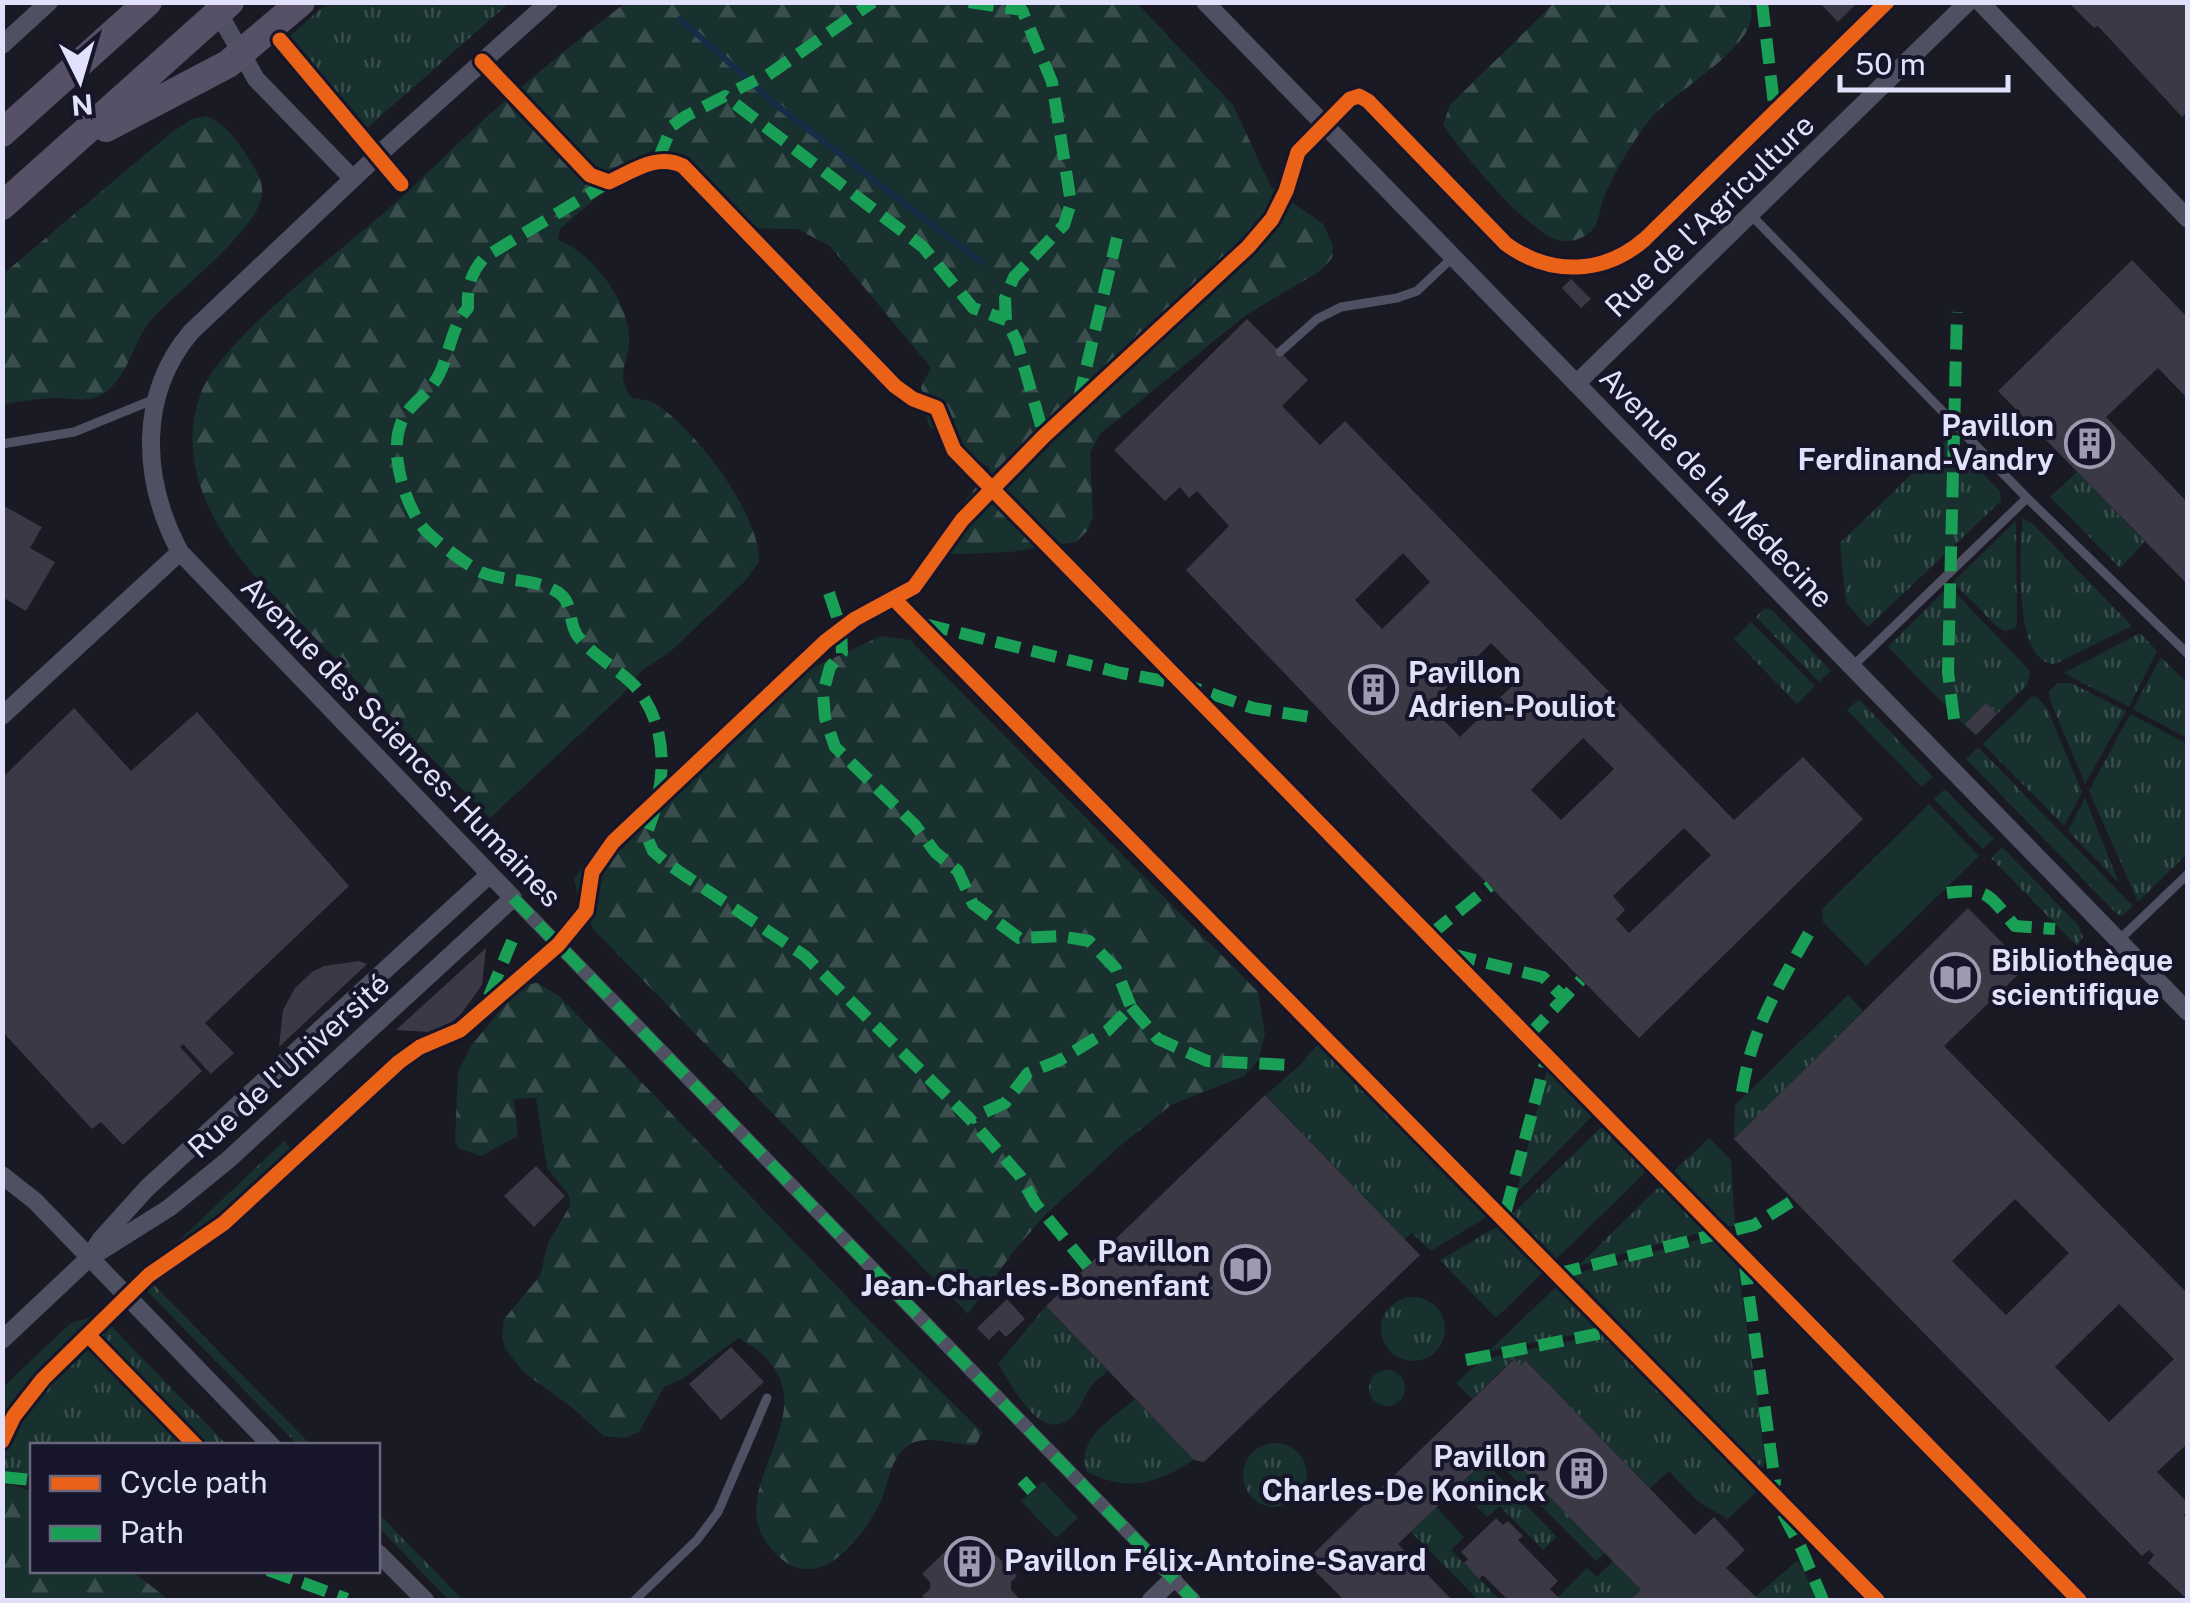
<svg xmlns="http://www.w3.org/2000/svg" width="2190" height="1603" font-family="'Public Sans',sans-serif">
<defs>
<pattern id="grass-tufts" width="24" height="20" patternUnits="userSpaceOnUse" patternTransform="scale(2.5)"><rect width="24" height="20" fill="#18302e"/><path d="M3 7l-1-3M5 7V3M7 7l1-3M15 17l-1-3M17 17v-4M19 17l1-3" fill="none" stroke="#394e4d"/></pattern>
<pattern id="forest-firs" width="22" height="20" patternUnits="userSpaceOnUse" patternTransform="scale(2.5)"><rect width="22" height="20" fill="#18302e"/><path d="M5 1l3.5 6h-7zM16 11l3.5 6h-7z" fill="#394e4d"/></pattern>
</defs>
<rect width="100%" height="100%" fill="#1a1a24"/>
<path fill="url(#grass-tufts)" d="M328,2H509V3L365,130L287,39Z
M1948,439L2000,491L2001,501L1868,627L1846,603L1840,543Z
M2077,472L2145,542L2120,568L2050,497Z
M2022,518L2033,524L2132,626L2055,664C2011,663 2022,549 2022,518Z
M2016,521L2017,624L2015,628L2005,631L1997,627L1953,582Z
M1949,586L2030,671L2027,685L1997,714L1986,703L1966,723L1975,736L1888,647Z
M1765,608L1773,611L1831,671L1819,682L1756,617Z
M1751,622L1815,686L1797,704L1734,639Z
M2140,633L2157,651L2129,707L2064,673Z
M2161,657L2187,683V738L2133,709Z
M2058,683H2071L2126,711L2085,784L2050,700L2049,691Z
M2032,696L2037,697L2047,708L2082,792L2064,826L1983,744Z
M1859,699L1933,777L1922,787L1847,710Z
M2130,714L2188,744L2187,854L2138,902L2089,791Z
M1978,747L2133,906L2122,916L2116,913L1966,759Z
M1945,789L1994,839L1983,849L1934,799Z
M2085,798L2119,883L2068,831Z
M2002,847L2078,925L2083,937L2077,946L1991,858Z
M1848,995L1863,1011L1734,1139L1735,1105Z
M1318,1044H1323L1489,1213L1485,1218L1431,1251L1412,1233L1404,1239L1266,1095L1300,1065Z
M1548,1065L1590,1108L1591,1117L1516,1194Z
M1610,1127L1644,1164V1174L1553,1262L1513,1220L1512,1214L1600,1128Z
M1709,1138L1731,1160L1735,1226L1725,1227L1672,1173Z
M284,1141L294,1152C257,1186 217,1236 168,1251Z
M1663,1183L1707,1231L1578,1266Z
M1500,1225L1545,1270L1496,1318L1440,1260Z
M1711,1236L1717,1237L1736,1257L1759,1409L1765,1462L1760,1472L1567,1276Z
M151,1282L311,1445H298L144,1288Z
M1556,1287L1602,1329L1491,1351L1490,1350Z
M1381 1329a32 32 0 1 1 64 0a32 32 0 1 1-64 0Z
M1046,1306L1108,1371C1102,1376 1094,1382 1090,1388C1084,1397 1081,1407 1073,1416C1041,1447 1013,1386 998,1364Z
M97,1316L99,1318C66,1357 24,1387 3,1434V1387L71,1323Z
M109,1324L227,1445H205L102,1340L100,1333Z
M1605,1334L1759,1489L1728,1519L1697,1501L1669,1471L1650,1488L1525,1360L1521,1365L1513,1359L1472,1399L1456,1383L1483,1359Z
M87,1346L95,1349L189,1445L32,1446V1477L3,1473C2,1426 49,1370 87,1346Z
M1369 1388a18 18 0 1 1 36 0a18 18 0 1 1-36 0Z
M1135,1399L1194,1460C1157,1483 1130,1493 1087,1472C1074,1440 1114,1417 1135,1399Z
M1243 1475a32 32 0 1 1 64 0a32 32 0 1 1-64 0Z
M1500,1446L1605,1553L1596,1561L1491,1455Z
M1484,1461L1557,1537L1543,1550L1500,1506L1487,1517L1458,1487Z
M1436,1507L1464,1537L1451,1550L1500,1600H1478L1411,1532Z
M378,1513L463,1600H449L378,1527Z
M1798,1560L1818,1600H1759L1755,1597Z
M1613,1561L1641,1590L1630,1600H1561L1558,1597L1587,1568L1597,1577Z"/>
<path fill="url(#forest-firs)" d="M625,3H1137L1233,105L1271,187L1323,224L1333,245L1332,258L1320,271L1246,315L1101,433L1090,452L1093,517L1087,531L1076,542L1010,552L959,554L935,552V540L990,469L929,426L921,387L931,368L830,246L797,229L730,228L653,149L560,229L558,240C592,252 629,302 629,338C630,365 613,372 632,398C639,399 648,400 654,403C694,427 761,515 759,562L744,582L671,651L641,671L622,695L490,818L253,574C211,524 176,461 201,393C220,341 339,252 384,213C421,181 454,146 490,114C534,75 579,39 625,3Z
M1749,3C1768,43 1674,90 1651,118C1633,141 1616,169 1604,197C1600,206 1600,218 1595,226C1589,237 1574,242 1562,241C1531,237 1461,152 1443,125L1450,105L1554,3Z
M207,116C226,125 237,140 249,159C256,170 263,181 262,194C260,228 176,292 152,319C132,341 129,379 101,395C88,403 70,398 56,398C38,399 19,401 3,405V274L171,133L192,119Z
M881,636L910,640L1258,992L1265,1034L1258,1061L1244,1076L1171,1105L1120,1146L1045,1215L1013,1252L968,1314L594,930L580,905L574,879L603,841L656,799L793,677Z
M537,983L559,996L870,1321L982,1432L976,1445C956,1446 927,1433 909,1445C888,1459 890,1484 879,1505C855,1550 808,1602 766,1542C722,1479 847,1399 739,1338L682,1379L664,1387L639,1432L625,1438L604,1436L569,1405L523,1372L505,1348L502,1337L504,1319L540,1276L548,1243L570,1206L569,1195L547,1168L536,1098L514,1099L518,1136L481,1156L458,1148L455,1141L458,1072L471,1046L512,996L523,985Z
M9,1484L32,1491V1570L132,1571L169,1600H3V1487Z"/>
<path fill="#18302e" d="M1929,804L1979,856L1866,966L1823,922L1822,909Z
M1043,1481L1078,1518L1056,1538L1021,1501Z"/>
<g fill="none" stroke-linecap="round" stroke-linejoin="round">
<path stroke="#172d47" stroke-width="6" d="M680,19L780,108L981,262"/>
</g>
<path fill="#3a3945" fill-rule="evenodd" d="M1819,2H1858L1838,22Z
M2068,2H2188V111L2182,117L2098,26L2094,28Z
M2132,260L2188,318V399L2158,368L2106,417L2188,503V585L1998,391Z
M1571,279L1591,299L1581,308L1562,288Z
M1247,319L1308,380L1282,406L1320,445L1345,421L1734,820L1803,757L1863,819L1639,1038L1411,806L1186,570L1229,526L1197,491L1189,498L1180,487L1165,501L1114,450ZM1403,553L1430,582L1382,629L1355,600ZM1491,643L1523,675L1460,737L1429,705ZM1583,738L1614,769L1561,820L1531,790ZM1684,828L1711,855L1629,933L1616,919L1625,910L1613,896Z
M2,505L42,527L30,548L55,562L26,611L2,597Z
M1986,703L1997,714L1976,735L1965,724Z
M74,708L131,771L197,712L349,886L205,1023L234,1053L211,1074L183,1044L180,1047L202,1071L123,1145L101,1122L92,1129L2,1031V778Z
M1968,908L2026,967L1944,1046L2188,1294V1443L2157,1472L2188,1503V1511L2183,1515L2188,1519V1600L2148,1563L2154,1555L2149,1550L2142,1556L1734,1139ZM2015,1199L2069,1253L2006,1315L1952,1261ZM2119,1304L2174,1359L2109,1422L2055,1367Z
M486,948L482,985L461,1014L452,1022L428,1032L396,1030Z
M359,961L367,964L279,1047L283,1010L295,988L312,972L324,966Z
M1265,1095L1420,1255L1204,1462L1194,1460L1046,1306Z
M536,1166L565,1196L534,1227L504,1196Z
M1007,1299L1025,1319L1006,1337L999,1330L989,1340L977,1328Z
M731,1347L764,1382L721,1420L689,1384Z
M1514,1359L1521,1365L1525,1360L1695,1535L1714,1517L1745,1550L1726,1568L1759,1600H1630L1641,1590L1500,1446L1398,1544L1452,1600H1344L1312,1568L1317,1562L1311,1556Z
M1496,1518L1503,1525L1508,1521L1523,1536L1518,1540L1558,1581L1550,1589L1561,1600H1508L1483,1575L1479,1579L1464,1563L1468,1559L1461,1552Z
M959,1538L968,1547H974L981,1540L1017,1576L1011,1582V1590L1018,1597L1014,1600H927L922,1596L930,1589V1582L922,1574Z"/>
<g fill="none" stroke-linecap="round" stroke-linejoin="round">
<path stroke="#505063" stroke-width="9" d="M1752,216L2027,498L2188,654
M1280,352L1317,319L1341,307L1397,298L1417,291L1452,258
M2,444L74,432L155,399
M1853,666L2027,498
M2118,941L2188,874
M635,1600L697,1540L718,1512L767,1398"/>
<path stroke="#505063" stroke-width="14" d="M513,898L1194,1600"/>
<path stroke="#505063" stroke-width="18" d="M1205,2L2188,1012
M1980,2L2188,219
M214,5L256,79L353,179
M2,45L49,2
M1576,384L1968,2
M2,716L180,552
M2,1175L35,1201L272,1446
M88,1259L169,1208L228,1160L513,898L180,552C142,481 137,396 191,332L377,156L549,2
M2,1340L88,1259L101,1239L147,1188L490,874
M378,1553L425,1600
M1151,1600L1173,1579"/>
<path stroke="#575168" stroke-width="28" d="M106,128L228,64L301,2
M2,133L148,2
M2,206L230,2"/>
<path stroke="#1a9f57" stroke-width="12" stroke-dasharray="25 12" stroke-linecap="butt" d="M969,2L1022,10L1052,82L1071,203L1064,225L1014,277L1005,298L1006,320L1017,342L1044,436
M1762,2L1775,113
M768,75L873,2
M738,89L756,80
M658,160L672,126L686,116L725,96L923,247L973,308L1006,320
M609,182L485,257C471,272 467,287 468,308C449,328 450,361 434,383C426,395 411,404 404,417C387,447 403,498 421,525C429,537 468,566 481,572C504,582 531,578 554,590C575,600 567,620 577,635C594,658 623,671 639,691C671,733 665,789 646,835L653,851L668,864L805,956L970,1119L1020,1176L1035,1203L1088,1267
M1078,402L1117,238
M829,593L841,629L842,653L830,667L823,693L825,718L835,747L915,825L935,852L958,871L973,904L1019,938L1060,936L1089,941L1116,969L1131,1007L1107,1031L1060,1060L1028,1073L1005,1103L970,1119
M924,624L1121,673L1186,685L1253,708L1316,718
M1954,719L1948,672L1957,312
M1947,893C1991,887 1989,896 2015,926L2055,929
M513,898L1194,1600
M1430,935L1490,886
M1451,954L1543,977L1564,998
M489,996L512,941
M1131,1007L1158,1039L1207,1061L1291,1065
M1528,1036L1581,980
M1742,1092C1752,1027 1778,988 1810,931
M1506,1211L1547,1056
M1744,1260L1775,1482L1772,1493L1802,1550L1823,1600
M1556,1274L1754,1225L1794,1200
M1466,1360L1612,1331
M2,1477L32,1480
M1022,1480L1032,1491
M268,1570L347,1599"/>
<defs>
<path id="cycleway" d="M280,40L401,184
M482,61L590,175L609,182C633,171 657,153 683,166L895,386L913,399L937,408L954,450L2079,1600
M894,599L1877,1600
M89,1336L196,1446
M2,1441L14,1416L43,1379L149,1275L224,1223L399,1062L420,1047L460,1030L558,945L586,911L592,872L613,842L826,641L855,619L914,587L962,520L1044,436L1248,247L1272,219L1286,191L1298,152L1350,99L1359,96L1368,101L1506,244C1550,276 1604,275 1645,239L1887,2"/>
</defs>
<use href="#cycleway" stroke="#171529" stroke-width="21"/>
<use href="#cycleway" stroke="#ea6118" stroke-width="15"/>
</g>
<defs>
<symbol id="building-ring" viewBox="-11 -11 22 22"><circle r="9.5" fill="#171529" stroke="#9c9bb0" stroke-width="1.5"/><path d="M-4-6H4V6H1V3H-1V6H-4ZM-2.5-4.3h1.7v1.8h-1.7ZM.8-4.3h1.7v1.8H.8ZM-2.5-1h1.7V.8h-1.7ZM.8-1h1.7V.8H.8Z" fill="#9c9bb0"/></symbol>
<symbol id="library-ring" viewBox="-11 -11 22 22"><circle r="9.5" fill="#171529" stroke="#9c9bb0" stroke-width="1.5"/><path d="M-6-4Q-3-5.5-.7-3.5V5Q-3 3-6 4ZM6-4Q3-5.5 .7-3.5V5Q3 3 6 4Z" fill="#9c9bb0"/></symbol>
</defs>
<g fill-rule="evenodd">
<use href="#building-ring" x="2062" y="416" width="55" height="55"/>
<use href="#building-ring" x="1346" y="662" width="55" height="55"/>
<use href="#library-ring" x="1928" y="950" width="55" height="55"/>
<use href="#library-ring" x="1218" y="1242" width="55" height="55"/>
<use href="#building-ring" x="1554" y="1446" width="55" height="55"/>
<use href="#building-ring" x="942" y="1534" width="55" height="55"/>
</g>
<g text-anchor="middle" stroke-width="8" stroke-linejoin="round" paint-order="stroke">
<g font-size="30" fill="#e2e1fb" stroke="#171529">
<text transform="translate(1710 216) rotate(-44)" y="10">Rue de l'Agriculture</text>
<text transform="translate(1716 488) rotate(46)" y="10">Avenue de la Médecine</text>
<text transform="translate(401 742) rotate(46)" y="10">Avenue des Sciences-Humaines</text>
<text transform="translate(289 1066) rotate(-42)" y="10">Rue de l'Université</text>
</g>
<g font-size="30" font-weight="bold" fill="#e2e1fb" stroke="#171529" text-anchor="end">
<text x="2054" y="436">Pavillon<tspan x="2054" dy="34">Ferdinand-Vandry</tspan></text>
<text x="1408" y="683" text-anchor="start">Pavillon<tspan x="1408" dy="34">Adrien-Pouliot</tspan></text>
<text x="1991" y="971" text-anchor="start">Bibliothèque<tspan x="1991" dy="34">scientifique</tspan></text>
<text x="1210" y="1262">Pavillon<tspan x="1210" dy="34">Jean-Charles-Bonenfant</tspan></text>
<text x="1546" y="1467">Pavillon<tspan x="1546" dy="34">Charles-De Koninck</tspan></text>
<text x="1004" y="1571" text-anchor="start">Pavillon Félix-Antoine-Savard</text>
</g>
</g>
<rect width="2190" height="1603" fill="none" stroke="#e2e1fb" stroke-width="10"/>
<rect x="30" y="1443" width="350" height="130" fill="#171529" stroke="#68677d" stroke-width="2.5"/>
<rect x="50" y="1476" width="50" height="15" fill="#ea6118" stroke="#68677d" stroke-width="2.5"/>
<text x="120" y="1493" font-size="30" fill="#e2e1fb">Cycle path</text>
<rect x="50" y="1526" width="50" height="15" fill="#1a9f57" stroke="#68677d" stroke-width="2.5"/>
<text x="120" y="1543" font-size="30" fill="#e2e1fb">Path</text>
<g transform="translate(80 80) rotate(175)" stroke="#171529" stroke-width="8" paint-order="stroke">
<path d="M0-8L18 38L0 25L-18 38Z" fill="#e2e1fb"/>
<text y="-15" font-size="28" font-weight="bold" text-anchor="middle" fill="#e2e1fb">N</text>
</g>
<path d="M1840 75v15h168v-15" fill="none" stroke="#e2e1fb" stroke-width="5"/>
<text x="1855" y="75" font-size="30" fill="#e2e1fb" stroke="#171529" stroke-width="8" paint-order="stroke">50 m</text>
</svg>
